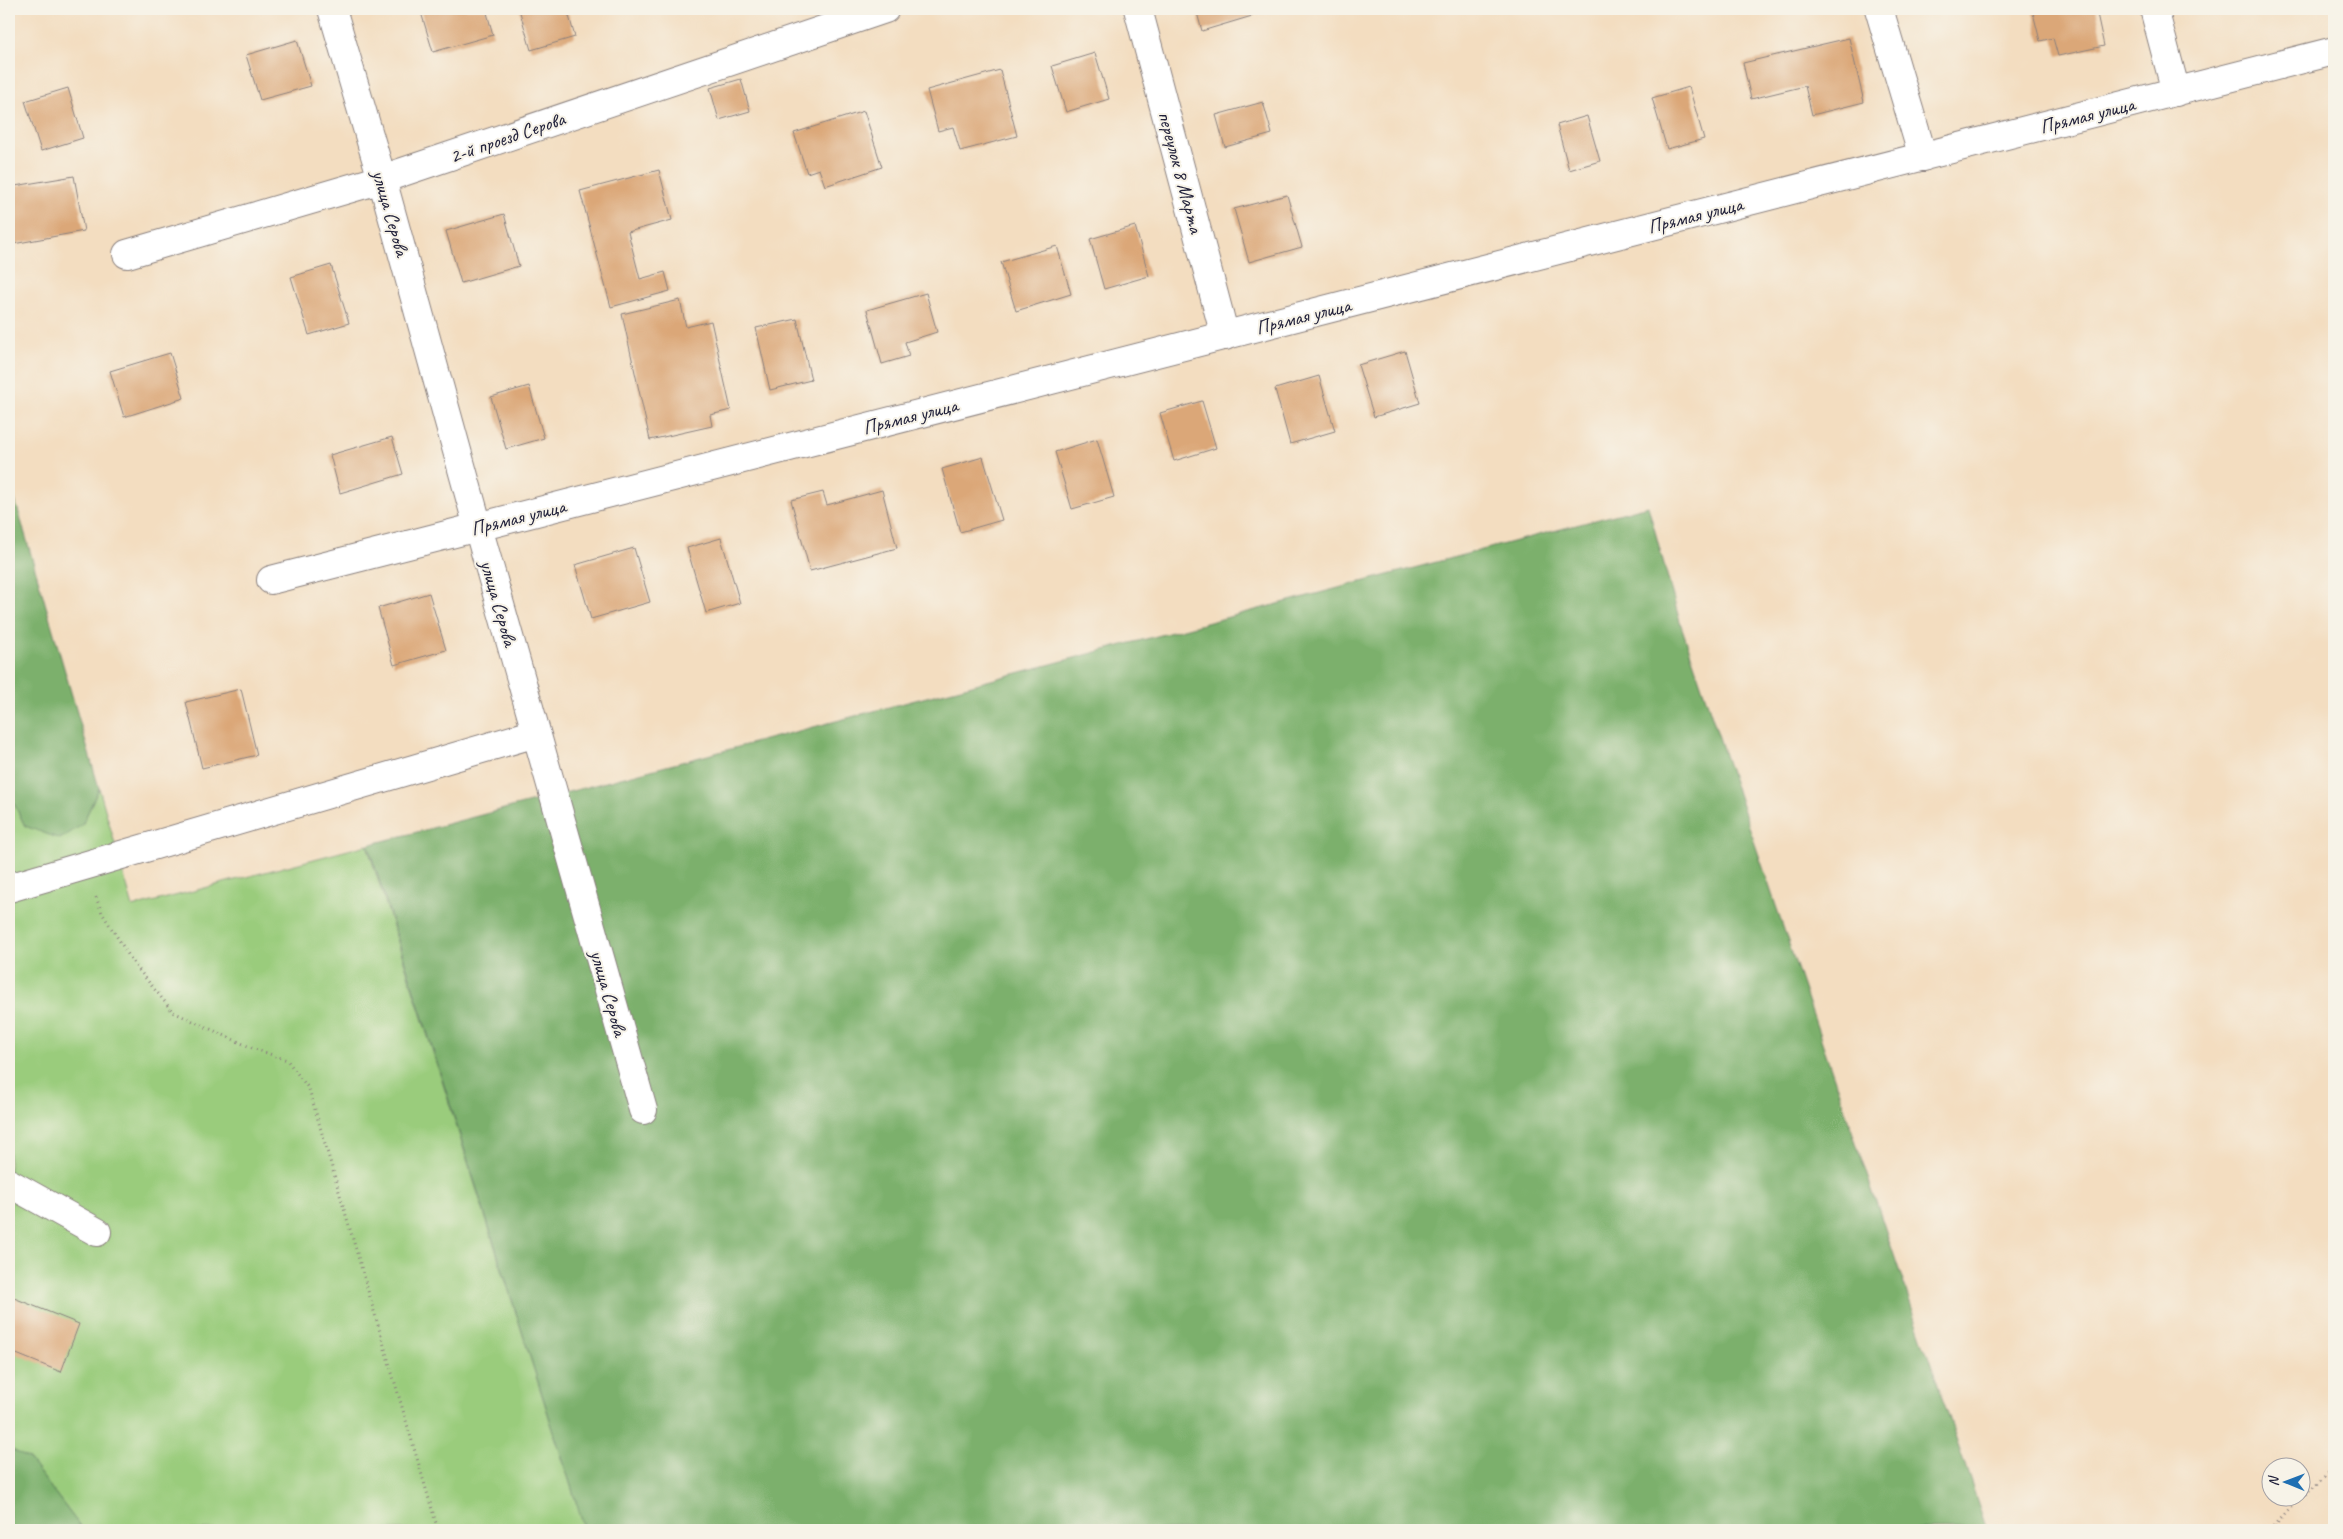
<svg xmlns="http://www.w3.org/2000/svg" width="2343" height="1539" font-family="Caveat,sans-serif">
<rect width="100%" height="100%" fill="#f7f3e8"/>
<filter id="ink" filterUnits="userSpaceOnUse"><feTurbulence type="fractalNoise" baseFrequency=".02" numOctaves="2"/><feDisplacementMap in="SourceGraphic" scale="10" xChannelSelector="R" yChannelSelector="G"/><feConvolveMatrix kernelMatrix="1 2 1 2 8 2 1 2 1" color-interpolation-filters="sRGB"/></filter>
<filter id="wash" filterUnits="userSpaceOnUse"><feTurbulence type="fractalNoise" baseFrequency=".0096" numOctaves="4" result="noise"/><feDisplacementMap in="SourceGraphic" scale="20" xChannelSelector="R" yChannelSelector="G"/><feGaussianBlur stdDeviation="1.12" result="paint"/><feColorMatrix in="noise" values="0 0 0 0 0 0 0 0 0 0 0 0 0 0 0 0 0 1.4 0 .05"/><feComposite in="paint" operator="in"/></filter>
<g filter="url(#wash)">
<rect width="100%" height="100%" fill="#f3ddc0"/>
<path fill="#9acc7c" stroke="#5e775c" d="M99,788L133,907L367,845L585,1530H83L29,1459L9,1448V793L25,826L82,825Z"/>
<path fill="#7bb06c" stroke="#4e6954" d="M9,479L99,788L82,825L60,839L25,826L9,793Z
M1648,506L1680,622L1987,1530H585L368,845Z
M9,1448L29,1459L83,1530H9Z"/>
<g id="blocks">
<path fill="#dba778" d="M420,9H486L493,35L433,52Z
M519,9H567L575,37L531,50Z
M1196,9H1250L1252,16L1202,31Z
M2032,9H2096L2104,46L2058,56L2053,38L2040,41Z
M1849,38L1864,102L1812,115L1805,86L1751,99L1743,63Z
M297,40L311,86L260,100L246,55Z
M1095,53L1109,99L1066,112L1052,66Z
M1000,70L1017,136L960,151L953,127L938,131L927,90Z
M741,79L750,111L719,120L710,88Z
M1689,87L1704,139L1667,149L1652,98Z
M68,88L83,138L41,151L25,101Z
M1263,102L1272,134L1225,147L1216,115Z
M864,111L882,167L825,186L819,169L807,173L794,133Z
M1587,116L1600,161L1569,170L1557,125Z
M659,170L672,220L628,232L640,279L665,272L670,291L611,307L580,191Z
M74,176L84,231L13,244L9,216V187Z
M1287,195L1302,247L1249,262L1234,209Z
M504,214L519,266L461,283L446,231Z
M1135,226L1149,276L1104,289L1090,239Z
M1057,246L1071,294L1016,311L1001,262Z
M331,265L349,323L309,335L291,277Z
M926,293L937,332L905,342L909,356L882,364L867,310Z
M680,300L686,327L711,321L731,410L710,415L712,426L650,440L622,314Z
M797,319L811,380L770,390L756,328Z
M1405,351L1420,403L1374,417L1358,365Z
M170,353L184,398L124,417L110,371Z
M1319,376L1335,431L1290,444L1275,389Z
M529,386L544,438L506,449L491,397Z
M1202,401L1216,448L1174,461L1160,413Z
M392,437L403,474L340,493L330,455Z
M1097,439L1114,497L1072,509L1055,452Z
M983,457L1002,520L960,532L942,469Z
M882,490L897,548L810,571L791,500L823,492L827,505Z
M721,538L740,603L706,613L687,548Z
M634,548L650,602L591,619L575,565Z
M429,593L446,650L394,665L378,608Z
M241,689L257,755L202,768L186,702Z
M9,1296L79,1324L61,1372L9,1351Z"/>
</g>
</g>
<g filter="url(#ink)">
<use href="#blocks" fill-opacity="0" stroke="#8a807e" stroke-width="1"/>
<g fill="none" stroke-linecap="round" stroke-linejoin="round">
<defs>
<path id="minor" d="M332,9L382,179L478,527L643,1110
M1138,9L1225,336
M1879,9L1923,157
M2154,9L2176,92
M127,254L382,179L885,9
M271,580L2334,51
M9,888L536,733
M9,1183L97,1232"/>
</defs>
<use href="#minor" stroke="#8a807e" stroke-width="30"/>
<path stroke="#8a807e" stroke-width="3" stroke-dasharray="1 4" stroke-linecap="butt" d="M96,897L102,913L134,964L173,1012L252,1048L287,1060L309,1089L438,1530
M2271,1530L2292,1506L2334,1468"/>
<use href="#minor" stroke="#fff" stroke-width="28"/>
</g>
</g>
<g text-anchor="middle" stroke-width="4" stroke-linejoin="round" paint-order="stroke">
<g font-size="20" fill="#22223b" stroke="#f7f3e8">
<text transform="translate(2087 115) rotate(-14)" y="7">Прямая улица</text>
<text transform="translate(507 137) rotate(-19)" y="7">2-й проезд Серова</text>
<text transform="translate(1181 172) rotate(75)" y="7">переулок 8 Марта</text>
<text transform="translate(391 213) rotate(74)" y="7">улица Серова</text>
<text transform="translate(1695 215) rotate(-14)" y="7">Прямая улица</text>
<text transform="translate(1303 316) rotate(-14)" y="7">Прямая улица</text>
<text transform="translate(910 416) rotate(-14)" y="7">Прямая улица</text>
<text transform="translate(518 517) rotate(-14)" y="7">Прямая улица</text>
<text transform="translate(499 603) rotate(74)" y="7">улица Серова</text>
<text transform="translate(609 993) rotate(74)" y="7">улица Серова</text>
</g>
</g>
<rect width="2343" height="1539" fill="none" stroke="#f7f3e8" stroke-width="30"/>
<g transform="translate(2286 1482) rotate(271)"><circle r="24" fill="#f7f3e8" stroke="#a29fa3"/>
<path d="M0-4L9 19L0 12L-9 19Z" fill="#1f6fb2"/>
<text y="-8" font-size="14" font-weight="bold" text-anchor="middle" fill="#22223b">N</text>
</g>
</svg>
